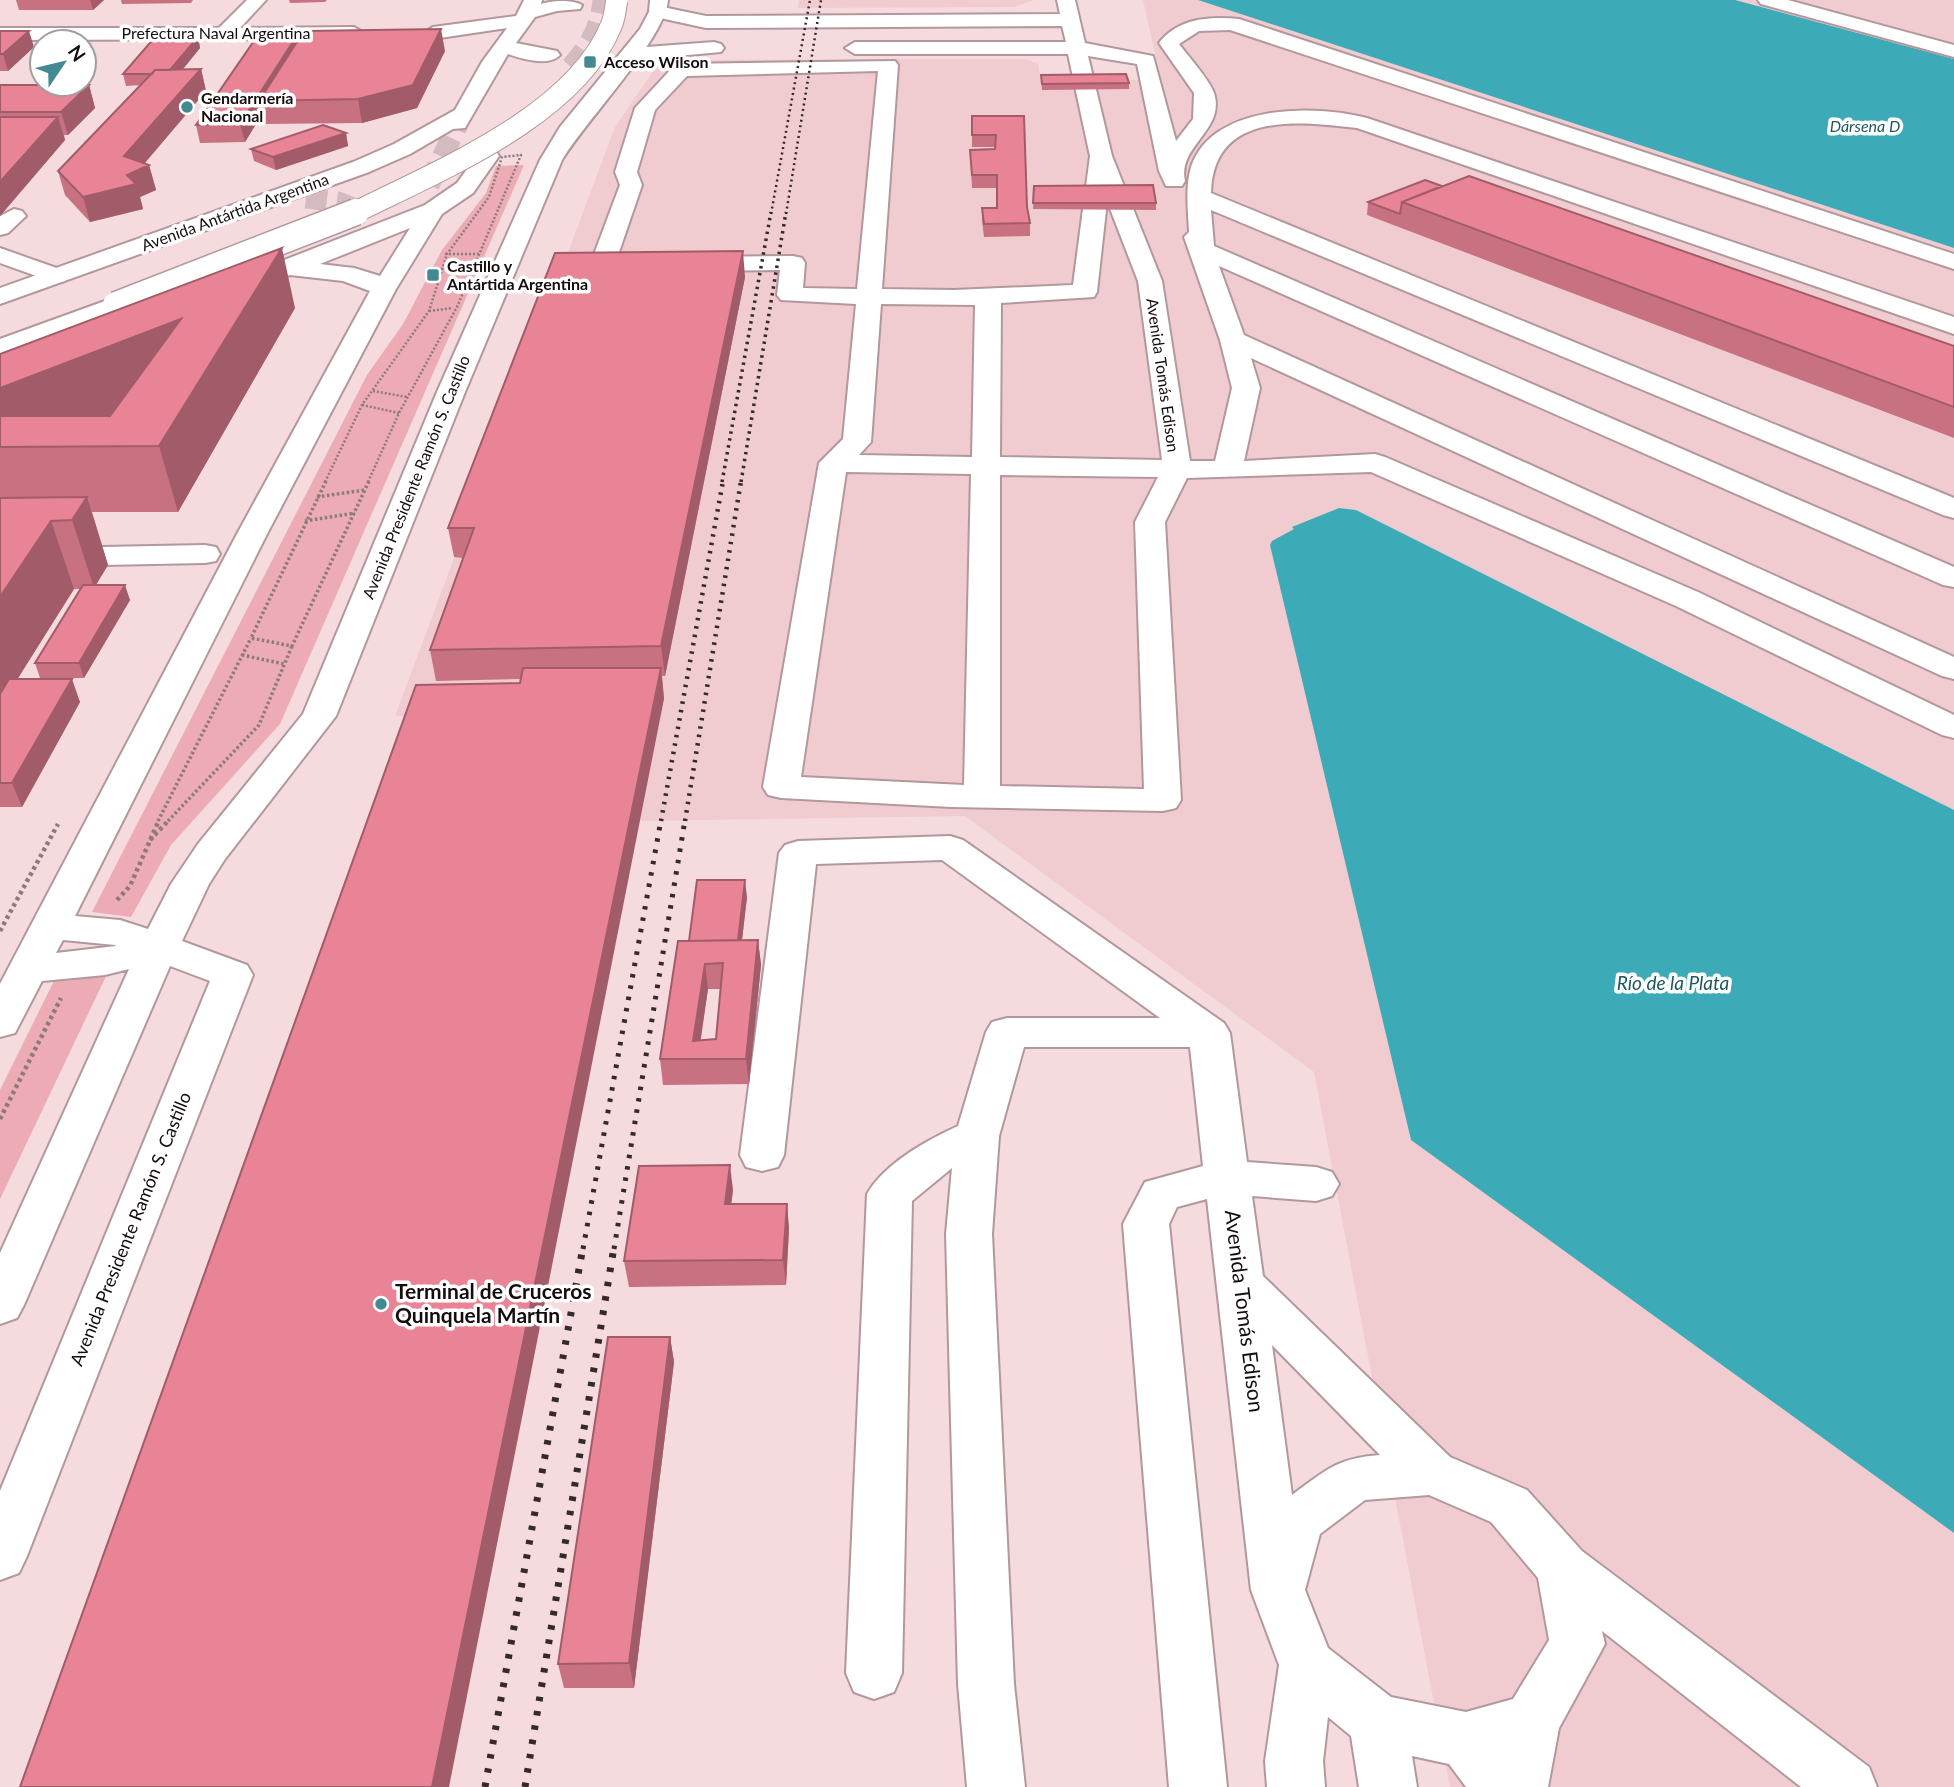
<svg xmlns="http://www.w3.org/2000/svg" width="1954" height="1787" font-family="Lato,sans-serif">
<rect width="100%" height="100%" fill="#f5dade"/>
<path fill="#f0ccd0" d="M799,0H1034L1014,7L798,8Z
M1143,0H1198L1954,248V810L1356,510L1339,508L1272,541L1411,1140L1954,1533V1787H1450L1314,1072L965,816L640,821L664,699L525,714L395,716L615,127L656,67L678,60L1025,59L1038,64L1041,81L1138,80V77L1160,76Z
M1735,0H1954V59Z"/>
<path fill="#edabb5" d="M524,165L280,724L171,845L131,917L92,912L367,375L403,324L442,250L486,193L496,166Z
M107,974L0,1199V1090L57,975Z"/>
<path fill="#3dabb7" d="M1198,0H1735L1954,59V248Z
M1339,508L1356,510L1954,810V1533L1411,1140L1270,545L1272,541L1294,529L1292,527Z"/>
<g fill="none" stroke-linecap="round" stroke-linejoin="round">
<path stroke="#d3bbbf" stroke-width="21" stroke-dasharray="21 10" stroke-linecap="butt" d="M571,67C589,47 601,27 603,0
M429,185L458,124
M306,198L338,202L368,214"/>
<path stroke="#d3bbbf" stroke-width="26" stroke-dasharray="26 13" stroke-linecap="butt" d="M365,212L368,214"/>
<defs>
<path id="minor" d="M247,0H266L240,28L354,27L364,33L354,39L0,40V28H219Z
M1057,0H1075L1085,43L1153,56L1176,141L1193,119L1194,93L1159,43C1178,18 1210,16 1239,19L1954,254V269L1230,30L1199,31L1179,44C1188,56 1209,79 1214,93C1226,130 1177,146 1185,181L1182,186H1166L1159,171L1137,64L1088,56L1112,156L1162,281L1190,461H1215L1232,388L1220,340L1184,237L1189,232C1188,211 1185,187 1191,167C1212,104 1314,104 1367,118L1954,317V334L1357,128C1298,121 1213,111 1211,193L1954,498V518L1943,515L1211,210L1214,246L1954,567V587L1943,585L1219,266L1244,335L1954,657V679L1942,676L1251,358L1260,388L1244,461L1375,454L1385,457L1698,592L1954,715V738L1942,735L1676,606L1371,472L1187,478L1165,522L1181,800L1176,808L1163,811L951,807L781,798L768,795L763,787L819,463L843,439L856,304L781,300L777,295L780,270L602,272L593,270L590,265L620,185L615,172L635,108L674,66L681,64L895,61L898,65L882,289L954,290L1073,285L1090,156L1068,54H855L845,48L855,42H1066L1062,26L706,28L651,16L649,12L658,6L706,16L1060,14ZM878,71L857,289L803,288L805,263L802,258L793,256L617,258L642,185L637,172L655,110L687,76ZM1107,201L1138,281L1162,460L1000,457L1001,303L1094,297L1097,292ZM881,304L975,305L972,457L859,455L871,442ZM846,472L971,474L964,785L801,777ZM1000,475L1158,477L1135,522L1144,789L1000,786Z
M1758,0H1788L1954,45V57L1761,4Z
M714,42L721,44L724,48L721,52L633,60L623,54L633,48Z
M14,209L22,211L26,216L8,233L0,235V216Z
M0,248L65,271L68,276L65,281L56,283L0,263Z
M205,545L216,547L220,554L216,561L205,563L0,567V549Z
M950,836L963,840L1224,1023L1230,1033L1247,1162L1316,1167L1332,1172L1339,1184L1332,1196L1316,1201L1252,1196L1263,1276L1450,1457L1527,1490L1582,1551L1869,1767L1877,1787H1801L1602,1631L1605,1644L1559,1728L1548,1787H1466L1449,1764L1412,1756L1417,1787H1359L1351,1736L1328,1717L1323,1761L1325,1787H1267L1265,1761L1279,1665L1251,1590L1207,1199L1177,1207L1169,1224L1227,1787H1169L1123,1224L1145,1182L1203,1166L1190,1047H1024L999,1136L992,1234L1014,1684L1025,1787H967L958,1684L946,1234L952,1168L912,1201L902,1673L894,1692L874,1699L854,1692L846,1673L867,1194C884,1164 927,1140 958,1126L986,1032L992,1022L1007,1018H1160L942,860L816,864L784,1155L778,1167L762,1171L746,1167L740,1155L779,853L785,845L798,841ZM1272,1345L1380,1455C1337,1458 1326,1470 1292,1495ZM1429,1495L1491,1522L1538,1578L1549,1640L1513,1699L1466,1712L1391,1697L1328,1648L1305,1590L1320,1534L1365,1500Z"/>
<path id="major" d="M524,0H542L541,4C553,0 573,0 582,5L580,9L557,11L535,17L516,43L557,51L560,55C549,67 522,59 508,54L465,128L453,129L410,154L369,172L0,304V288L353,162L394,144L455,110L482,62L507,28L433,39L423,33L433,27L516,16Z
M650,0H668C665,39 586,120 562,160L465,392L336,716L225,859L209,884L182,941L247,965L253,975L27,1556L19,1573L0,1580V1491L210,981L170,966L24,1305L17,1318L0,1324V1253L129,969L105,975L42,981L15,1033L0,1037V984L237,534L370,291L343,281L290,275L237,294L228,292L225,287L228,282L425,205L457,183L480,151H496L499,156L473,193L442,214L396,289L267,534L75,916L120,920L148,929L171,884L198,844L303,714L437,392L540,160L560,127L640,29L649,12ZM410,228L380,276L354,268L320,264ZM63,940L115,945L116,946L56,953Z"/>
<path id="highway" d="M116,297L125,300L129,305L125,310L0,356V339Z"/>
</defs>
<use href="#minor" stroke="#b2989c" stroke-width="4"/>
<use href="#major" stroke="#b2989c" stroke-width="4"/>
<use href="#highway" stroke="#b2989c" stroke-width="4"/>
<path stroke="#8c7a7c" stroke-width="2.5" stroke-dasharray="2 2" stroke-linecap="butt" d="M445,254H479
M429,311L452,308
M373,391L407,397
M362,405L399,413
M325,482L362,405L429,311L447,254L489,197L502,157L521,155L457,307L399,413L368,482"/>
<path stroke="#8c7a7c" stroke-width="3.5" stroke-dasharray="2.5 2.5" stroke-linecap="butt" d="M326,481L251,638L292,646L369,481
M317,497L365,490
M305,521L355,513
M242,655L284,664
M158,821L251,638
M168,821L259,725L292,646"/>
<path stroke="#8c7a7c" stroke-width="4.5" stroke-dasharray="3.5 3.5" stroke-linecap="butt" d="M150,840L169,820
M117,900L130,886L159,820
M0,931L58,824
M0,1119L61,998"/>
<use href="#minor" fill="#fff" fill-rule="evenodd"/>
<use href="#major" fill="#fff" fill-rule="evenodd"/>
<use href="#highway" fill="#fff" fill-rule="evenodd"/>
<path stroke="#35292b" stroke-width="2.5" stroke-dasharray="2 3.5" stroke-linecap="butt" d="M771,214L810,0
M786,214L821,0"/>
<path stroke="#35292b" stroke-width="3.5" stroke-dasharray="2.5 4.5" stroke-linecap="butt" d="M722,482L771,212
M741,482L786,212"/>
<path stroke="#35292b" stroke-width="4.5" stroke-dasharray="2.5 6" stroke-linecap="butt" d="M661,821L723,481
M685,821L741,481"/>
<path stroke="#35292b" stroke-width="5" stroke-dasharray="3.5 8" stroke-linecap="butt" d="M583,1249L661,820
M614,1249L685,820"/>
<path stroke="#35292b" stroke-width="7" stroke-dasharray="4.5 10" stroke-linecap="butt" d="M485,1787L583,1247
M525,1787L614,1247"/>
<defs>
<path id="highway-bridge-far1" d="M352,214C435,172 574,117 611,26C615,18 615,8 617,0"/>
<path id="highway-bridge" d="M116,305L356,212"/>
</defs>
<use href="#highway-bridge-far1" stroke="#b2989c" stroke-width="23" stroke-linecap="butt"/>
<use href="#highway-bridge" stroke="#b2989c" stroke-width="29" stroke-linecap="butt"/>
<use href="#highway-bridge-far1" stroke="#fff" stroke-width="21"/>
<use href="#highway-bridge" stroke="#fff" stroke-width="26"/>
</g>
<path fill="#c87281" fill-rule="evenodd" d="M16,0H104L93,10H19Z
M121,0H193L191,3L122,4Z
M289,0H327L325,2L290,3Z
M0,31L34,47L8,71H0Z
M198,37L200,48L183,69H201L206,91L144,163L149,165L156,190L140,197L143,209L90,222L65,195L58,171L141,85L126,86L123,74Z
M297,42L445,51L417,108L362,123L264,124L262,114L245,142L200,143L196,125Z
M1041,75L1129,83V89L1042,90Z
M0,85H89L95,108L68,135H64L65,140L0,216Z
M972,116H1024L1027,207L1030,223V236L984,237L982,221V208H997V188H972L970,150L995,149V147H972Z
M346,133L348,146L276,170L254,161L251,149Z
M1034,186L1156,203V210L1033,209Z
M1442,186L1954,346V438L1367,215L1368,202Z
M745,277L665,676H662L664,699L520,683V679L436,681L430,650L463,558L454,557L448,528Z
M295,308L178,512H92L108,565L96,585L130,600L84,678H40L35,663L81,589H74L17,679L80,702L22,807H0V354Z
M747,897L742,940H758L761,965L749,1084L663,1085L660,1059L689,941ZM708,989H720L716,1039L700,1040Z
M733,1190L731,1204H787L789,1229L786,1285L629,1287L624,1261Z
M670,1337L674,1362L634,1688H564L558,1664Z"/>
<path fill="#a25c69" d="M90,0H104L93,10Z
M441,29L445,51L417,108L362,123L358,99Z
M29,31L34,47L8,71L3,54Z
M198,37L200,48L170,85L167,74Z
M296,37L299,54L259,101L262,114L245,142L240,124Z
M201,69L206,91L139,170L149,165L156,190L140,197L143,209L90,222L83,197L127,175L124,156Z
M89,85L95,108L68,135L61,112Z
M58,117L65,140L0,216V182Z
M346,133L348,146L276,170L273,157Z
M282,248L295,308L178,512L159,446Z
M743,251L745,277L665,676L661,646Z
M181,319L197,380L35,447H0V388Z
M87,497L108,565L94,588L72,520Z
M51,521L74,589L0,707V597Z
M125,585L130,600L84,678L79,663Z
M661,668L664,699L449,1787H432Z
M72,679L80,702L22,807L12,783Z
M745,880L747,897L739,965L737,948Z
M758,940L761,965L749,1084L746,1059Z
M705,964L708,989L698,1059L693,1041Z
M730,1165L733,1190L728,1230L725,1204Z
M787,1204L789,1229L786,1285L783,1260Z
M670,1337L674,1362L634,1688L629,1663Z"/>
<path fill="#e88496" stroke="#a25c69" stroke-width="2" fill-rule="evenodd" d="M441,29L413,85L358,99L259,101L304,31Z
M0,31H29L3,54H0Z
M155,37H198L170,70H155L152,74H123Z
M296,37L240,124L196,125L256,38Z
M201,69L124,156L149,165L127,175L136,184L83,197L58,171L155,70Z
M1126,74L1129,83L1042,84L1041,75Z
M0,85H89L61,112H0Z
M972,116H1024L1027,207L1030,223L984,224L982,208H997V175H972L970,150L995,149L996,135H972Z
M0,117H58L0,182Z
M323,125L346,133L273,157L251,149Z
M1469,176L1954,346V407L1402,202Z
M1425,180L1442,186L1402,202L1400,214L1368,202Z
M1153,185L1156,203H1033L1034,186Z
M282,248L159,446L0,447V416H110L181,319L0,388V354Z
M743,251L661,646L430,650L474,528H448L555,253Z
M87,497L72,520L51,521L0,597V498Z
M83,585H125L79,663H35Z
M523,668H661L432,1787H20L416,685L520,683Z
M9,679H72L12,783H0V694Z
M697,880H745L738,940L689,941Z
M758,940L746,1059H660L678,941ZM723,963L716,1039L693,1041L705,964Z
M730,1165L725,1204H787L783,1260L624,1261L639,1166Z
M608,1337H670L629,1663L558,1664Z"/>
<g fill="#428991" stroke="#fff" stroke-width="2.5">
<rect x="583" y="55" width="14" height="14" rx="3.5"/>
<circle cx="187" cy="107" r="7"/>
<rect x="426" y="268" width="14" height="14" rx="3.5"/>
<circle cx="381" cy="1304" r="7"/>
</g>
<g text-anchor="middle" stroke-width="7" stroke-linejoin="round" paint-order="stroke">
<g font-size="16" fill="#150c0d" stroke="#fff">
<text x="216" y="39">Prefectura Naval Argentina</text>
<text transform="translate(235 212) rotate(-20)" y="6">Avenida Antártida Argentina</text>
<text transform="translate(1163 375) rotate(82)" y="6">Avenida Tomás Edison</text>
<text transform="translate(416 477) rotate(-68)" y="6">Avenida Presidente Ramón S. Castillo</text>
</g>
<g font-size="16" font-weight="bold" fill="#150c0d" stroke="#fff" text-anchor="start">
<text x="604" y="68">Acceso Wilson</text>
<text x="201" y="104">Gendarmería<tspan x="201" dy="18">Nacional</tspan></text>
<text x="447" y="272">Castillo y<tspan x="447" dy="18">Antártida Argentina</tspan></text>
</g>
<g font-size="16" font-style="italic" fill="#1c585f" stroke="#fff">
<text x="1865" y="132">Dársena D</text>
</g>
<g font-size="18" fill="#150c0d" stroke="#fff">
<text transform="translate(131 1229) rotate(-68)" y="6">Avenida Presidente Ramón S. Castillo</text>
</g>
<g font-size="19" font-style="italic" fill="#1c585f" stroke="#fff">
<text x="1673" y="990">Río de la Plata</text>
</g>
<g font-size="21" font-weight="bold" fill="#150c0d" stroke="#fff" text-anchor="start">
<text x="395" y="1299">Terminal de Cruceros<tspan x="395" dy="24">Quinquela Martín</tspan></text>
</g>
<g font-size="21" fill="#150c0d" stroke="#fff">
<text transform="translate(1244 1311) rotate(83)" y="7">Avenida Tomás Edison</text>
</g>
</g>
<g transform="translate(63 63) rotate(55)"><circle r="33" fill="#ffffff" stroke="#a19e9e" stroke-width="2"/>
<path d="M0-5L12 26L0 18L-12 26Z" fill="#428991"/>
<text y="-10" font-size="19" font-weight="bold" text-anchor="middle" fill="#150c0d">N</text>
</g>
</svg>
